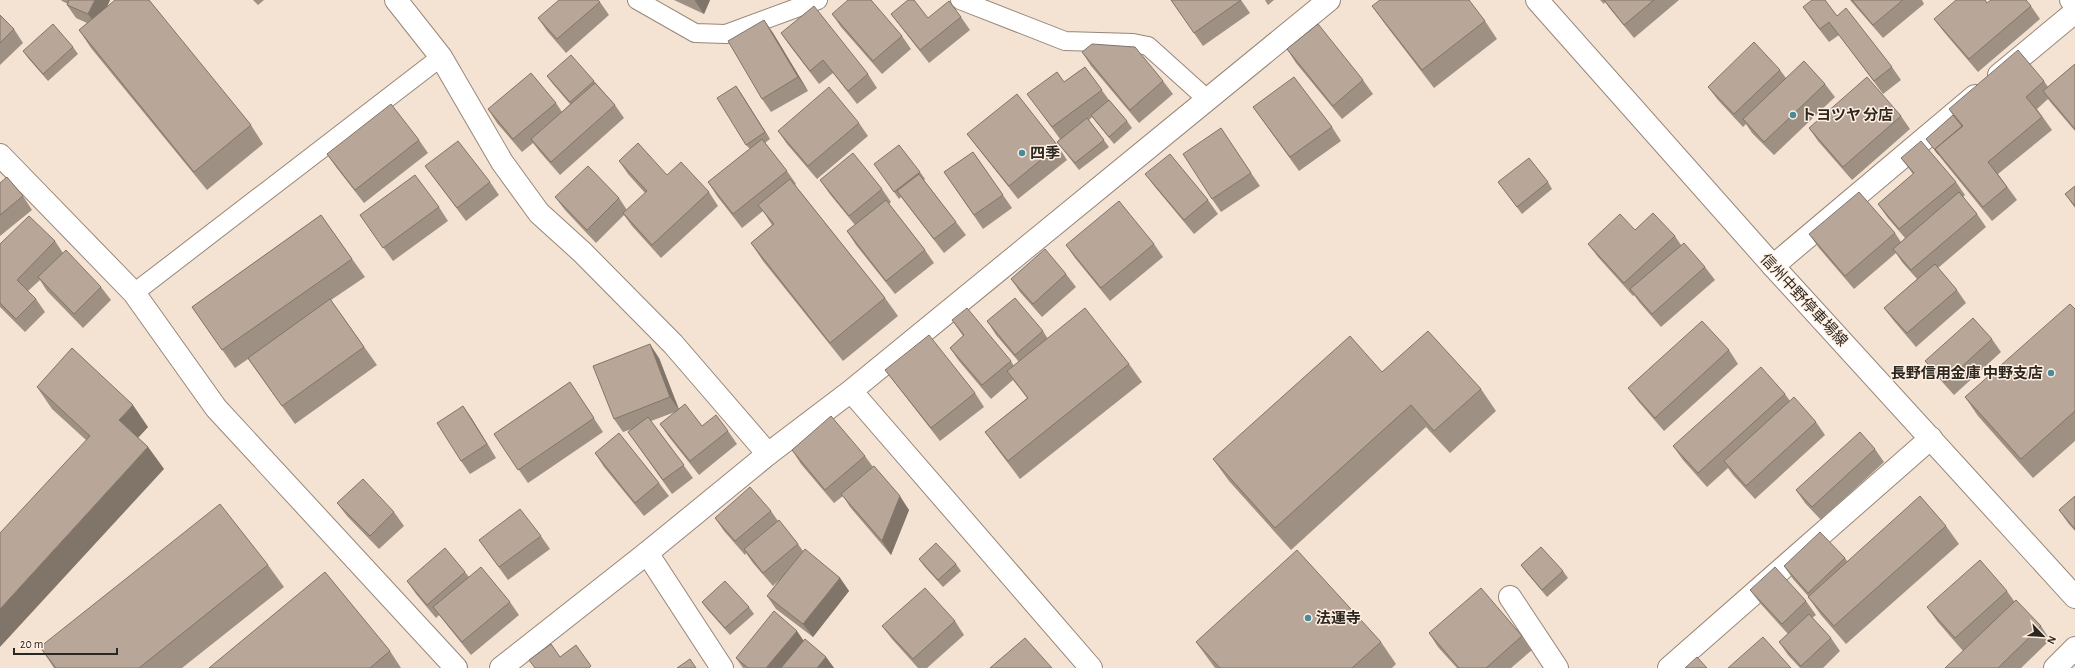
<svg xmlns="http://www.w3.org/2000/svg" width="2075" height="668" font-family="'Alegreya Sans','Noto Sans JP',sans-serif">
<rect width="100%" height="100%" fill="#f4e2d2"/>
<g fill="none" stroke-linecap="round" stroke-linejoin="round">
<defs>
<path id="service" d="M637,0L695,33L726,34L818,0
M960,0L1065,41L1133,43L1148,46L1208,100
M134,293L441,57"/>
<path id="minor" d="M396,0L441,57L502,162L539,213L583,253L673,344L768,454
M1999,75L2075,12
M0,155L134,293L216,408L456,668
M1773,266L1975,96
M647,553L722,668
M1510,597L1557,668
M1669,668L1931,438
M2055,668L2075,648"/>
<path id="tertiary" d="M2071,0L2075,5
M851,391L1091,668
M501,668L647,553L768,454L851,391L1329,0"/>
<path id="secondary" d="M1537,0L1773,266L2075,597"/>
</defs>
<use href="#service" stroke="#978778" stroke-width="20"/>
<use href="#minor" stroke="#978778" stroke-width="24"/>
<use href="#tertiary" stroke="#978778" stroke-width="24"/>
<use href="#secondary" stroke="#978778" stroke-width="24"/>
<use href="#service" stroke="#fff" stroke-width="18"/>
<use href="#minor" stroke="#fff" stroke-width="22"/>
<use href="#tertiary" stroke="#fff" stroke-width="22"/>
<use href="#secondary" stroke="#fff" stroke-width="22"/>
</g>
<path fill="#9e9083" d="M61,0H110L107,6L251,125L263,144L207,190L91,48L79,30L87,23L76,18L67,5L68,4L62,1Z
M253,0H264L258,5Z
M674,0H710L704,14Z
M1171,0H1241L1250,13L1203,46Z
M1265,0H1274L1268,5Z
M1600,0H1679L1634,38L1611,10L1605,2L1604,4Z
M1850,0H1922L1924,4L1883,38Z
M600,2L609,15L566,53L547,31L538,18Z
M1372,6L1485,21L1497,39L1434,88L1385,24Z
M2031,6L2040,19L1978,72L1944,32L1934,19Z
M1803,7L1837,16L1892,67L1901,80L1883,94L1839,35L1829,42L1812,20Z
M832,14L902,36L911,49L882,74L841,27Z
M891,14L928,18L961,17L970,30L929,63L901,27Z
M0,15L14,29L23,43L0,65Z
M764,20L773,33L808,91L771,112L762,99Z
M781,33L868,74L877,88L857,104L833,73L819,84L790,46Z
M73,47L78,54L48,81L28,58L23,51Z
M1287,49L1363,80L1373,94L1342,119L1296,63Z
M1082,52L1163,81L1173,94L1139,123L1091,66Z
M2075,64V131L2052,104L2048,99L2037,109L2052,130L1998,174L2017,200L1992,221L1944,162L1926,139L1953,115L1949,109L2044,81L2048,87Z
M1085,67L1109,100L1127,121L1132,128L1114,144L1092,117L1089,120L1109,147L1079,170L1057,142L1060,139L1037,107L1064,82Z
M1780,70L1786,78L1825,84L1835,97L1774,155L1752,133L1746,124L1743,127L1718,100L1708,87Z
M547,76L594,81L615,105L624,118L560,175L540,152L533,143L522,152L497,123L488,109L556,103L562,112L570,104L552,83Z
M736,86L770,139L765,143L787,171L796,184L795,185L885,298L898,316L843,361L763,261L751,243L772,225L763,211L742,228L717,196L708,182L750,149L746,145Z
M1253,107L1332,127L1341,141L1299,171Z
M1901,116L1910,129L1852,180L1818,141L1809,128Z
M859,123L868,136L817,179L787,144L778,131Z
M967,134L1058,146L1067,160L1018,199L977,147Z
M419,140L428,153L364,203L336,167L327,154Z
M1230,142L1260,186L1221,212L1212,199Z
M973,152L1012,208L983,229L944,172Z
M1901,158L1956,182L1965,195L1963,197L1977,214L1986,227L1938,268L1957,290L1966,303L1916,347L1894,321L1884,308L1917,279L1902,262L1896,253L1854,289L1819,248L1809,234L1895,233L1901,242L1905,238L1887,217L1878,204L1913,174Z
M619,161L667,175L709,192L718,206L661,258L632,226L624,215L596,243L565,210L555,197L619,198L627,210L645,193L628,174Z
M874,164L920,172L925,179L924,180L956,222L966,235L944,253L901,197L899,199Z
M425,166L490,182L499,195L466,221Z
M1145,174L1208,200L1218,214L1194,234L1155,187Z
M820,180L882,189L891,202L889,204L925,250L934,263L895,294L856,245L847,231L855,225L829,193Z
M1498,182H1548L1552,189L1522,214Z
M0,183L23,196L32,210L0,236Z
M2075,186V208L2065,194Z
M439,207L448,221L393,261L360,215Z
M321,215L365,277L331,300L377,365L295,424L248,359L235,368L192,307Z
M1635,230L1675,236L1681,245L1705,267L1715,280L1661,327L1640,303L1634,295L1633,296L1598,257L1588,244Z
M55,241L63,253L101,287L111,300L83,328L47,291L40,280L28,291L36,299L45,312L25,332L0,307V244Z
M1154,244L1163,257L1110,301L1075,258L1066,245Z
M1066,274L1076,287L1042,317L1020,292L1011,279Z
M2075,309V441L2033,478L1978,416L1965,397Z
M952,320L1011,361L1014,366L1019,362L996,335L987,321L1043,331L1048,339L1129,364L1142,382L1020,479L998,450L985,432L1027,398L1013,380L991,399L959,361L950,348L963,336Z
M1992,339L2001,352L1954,395L1935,374L1925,361Z
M1729,350L1738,364L1664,431L1638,401L1628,388Z
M659,358L679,409L702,426L728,431L737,444L699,475L669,437L660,424L675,412L651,421L693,478L672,494L628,432L632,429L623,432L614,419Z
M885,370L975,393L984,407L940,441L895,383Z
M1382,372L1481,389L1496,411L1450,453L1426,427L1291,550L1229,481L1213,459Z
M570,382L603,432L528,483L494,434Z
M37,387L148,427L138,438L148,447L164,469L86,440L52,409Z
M1785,394L1790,401L1816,422L1825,435L1755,499L1733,475L1728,468L1707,487L1683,460L1673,446Z
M463,406L472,419L496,458L470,474L461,461Z
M1875,449L1884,462L1821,520L1805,503L1796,490Z
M792,450L865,456L873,467L909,510L891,555L850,507L843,496L834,503L801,464Z
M595,453L659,483L669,496L644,516L604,467Z
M2075,496V531L2068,523L2059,510Z
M337,503L394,512L404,526L379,549L347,516Z
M771,511L778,521L798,544L803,551L840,578L849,591L813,637L776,609L767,596L779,580L773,586L753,563L746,553L745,555L724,531L715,518Z
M1946,526L1959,544L1846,644L1821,615L1808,597V596L1793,579L1784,566L1845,558L1847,561Z
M541,536L550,549L508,580L479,540Z
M919,559L956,564L961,571L943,587L924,566Z
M268,565L284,587L182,668H54L40,647Z
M1521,565L1563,571L1568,578L1547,597L1526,572Z
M465,572L469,577L510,602L519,615L471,655L439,615L436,618L416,594L407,581Z
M1750,590L1806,601L1816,615L1812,618L1831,638L1840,651L1823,668H1800L1788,655L1779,642L1788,634L1760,603Z
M2007,591L2014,601L2041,626L2050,640L2021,668H1945L1963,651L1937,621L1927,607Z
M702,602L749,607L754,614L730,635L707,609Z
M955,621L964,635L927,668H918L892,639L882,626Z
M1429,633L1522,636L1532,650L1511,668H1457L1438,647Z
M804,640L826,657L834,668H743L736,658Z
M1196,642H1381L1396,664L1392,668H1215L1212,664Z
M390,651L401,668H209Z"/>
<path fill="#81756a" d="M95,0H110L98,28L88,14Z
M695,0H710L704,14L695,1Z
M764,20L773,33L808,91L798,77Z
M736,86L741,93L770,139L765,132Z
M650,344L659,358L679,410L670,397Z
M133,405L148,427L134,442L119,420Z
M463,406L472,419L496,458L487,444Z
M148,447L164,469L0,647V609Z
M900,496L909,510L891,555L882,541Z
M840,578L849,591L813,637L803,624Z
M797,631L806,644L786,668H766Z
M826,657L834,668H817Z"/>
<path fill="#b8a798" stroke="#81756a" d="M69,0H95L88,14L67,5Z
M115,0H149L251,125L194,172L79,30Z
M559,0H598L600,2L557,39L538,18Z
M848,0H871L902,36L873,61L832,14Z
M908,0H914L928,18L949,1L961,17L920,50L891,14Z
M1171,0H1241L1194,33Z
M1380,0H1469L1485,21L1422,70L1372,6Z
M1604,0H1654L1624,25Z
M1812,0H1825L1837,16L1846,8L1892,67L1874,81L1829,22L1820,29L1803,7Z
M1852,0H1903L1873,25Z
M1956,0H1985L1987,3L1991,0H2026L2031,6L1969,59L1934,19Z
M814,6L868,74L848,91L823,60L810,71L781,33Z
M0,15L14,29L0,43Z
M764,20L798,77L762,99L728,41Z
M53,24L73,47L43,74L23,51Z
M1318,24L1363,80L1333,106L1287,49Z
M1754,42L1780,70L1734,114L1708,87Z
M1092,44L1135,47L1163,81L1130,110L1082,52Z
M2018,50L2044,81L2026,97L2042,117L1988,162L2007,187L1983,207L1935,149L1963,126L1949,109Z
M571,55L594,81L570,102L547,76Z
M1804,61L1825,84L1764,142L1743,119Z
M2075,64V129L2043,91Z
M1085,67L1102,90L1052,127L1027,94L1057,72L1064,82Z
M531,73L556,103L513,139L488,109Z
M1294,77L1332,127L1290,157L1253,107Z
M1867,77L1901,116L1843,167L1809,128Z
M595,83L615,105L551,162L531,139Z
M736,86L765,132L746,145L717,98Z
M829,87L859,123L808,166L778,131Z
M1017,94L1058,146L1009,186L967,134Z
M1109,100L1127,121L1109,137L1091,115Z
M391,104L419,140L355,190L327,154Z
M1953,115L1962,126L1935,149L1939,155L1926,139Z
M1087,118L1104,140L1075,163L1057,142Z
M1221,128L1251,173L1212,199L1183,154Z
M762,139L787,171L733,214L708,182Z
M458,141L490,182L457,208L425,166Z
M1921,141L1956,182L1899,229L1878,204L1914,173L1901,158Z
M638,143L667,175L681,162L709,192L652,245L623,213L647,191L619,161Z
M899,145L920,172L894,192L874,164Z
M973,152L1003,195L974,215L944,172Z
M853,153L882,189L849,216L820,180Z
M1170,154L1208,200L1184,220L1145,174Z
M1529,158L1548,182L1517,207L1498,182Z
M588,166L619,198L587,230L555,197Z
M919,174L956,222L934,239L897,191Z
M415,175L439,207L383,248L360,215Z
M7,177L23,196L0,215V183Z
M790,179L885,298L830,343L751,243L774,224L758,205Z
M2075,186V206L2065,194Z
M1859,192L1895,233L1845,276L1809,234Z
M1959,192L1977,214L1911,270L1893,249Z
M886,200L925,250L886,281L847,231Z
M1119,201L1154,244L1101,288L1066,245Z
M1653,213L1675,236L1624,283L1588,244L1620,214L1635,230Z
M321,215L352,259L222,350L192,307Z
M29,216L55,241L17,280L36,299L16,319L0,303V244Z
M1684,243L1705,267L1652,314L1630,289Z
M1045,249L1066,274L1033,304L1011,279Z
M66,250L101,287L74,314L38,277Z
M1935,264L1957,290L1907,333L1884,308Z
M1015,298L1043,331L1015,355L987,321Z
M330,299L364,347L282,406L248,358Z
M2070,304L2075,309V411L2021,459L1965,397Z
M967,308L1011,361L982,385L950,348L964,335L952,320Z
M1085,308L1129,364L1008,461L985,432L1028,398L1007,371Z
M1973,318L1992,339L1945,382L1925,361Z
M1702,321L1729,350L1655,418L1628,388Z
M1428,331L1481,389L1434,431L1411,405L1275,528L1213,459L1350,336L1382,372Z
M929,335L975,393L931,428L885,370Z
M650,344L670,397L614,419L593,366Z
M72,348L133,405L119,420L148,447L0,609V533L90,436L37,387Z
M1761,367L1785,394L1698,473L1673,446Z
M570,382L594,418L518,470L494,434Z
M1794,397L1816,422L1746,486L1724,461Z
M685,404L702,426L716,415L728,431L690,461L660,424Z
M463,406L487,444L461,461L437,423Z
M831,416L865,456L825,490L792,450Z
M648,417L684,465L663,480L628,432Z
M1860,432L1875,449L1812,507L1796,490Z
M619,433L659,483L635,503L595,453Z
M874,466L900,496L882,541L841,494Z
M363,479L394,512L370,536L337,503Z
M750,487L771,511L735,541L715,518Z
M1920,496L1946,526L1834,626L1808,597Z
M2075,496V529L2059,510Z
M220,504L268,565L139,668H56L40,647Z
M520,509L541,536L499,567L479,540Z
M779,520L798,544L763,573L744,549Z
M1820,532L1845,558L1808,593L1784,566Z
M936,543L956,564L938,580L919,559Z
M1541,547L1563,571L1542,590L1521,565Z
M445,548L465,572L427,605L407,581Z
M805,549L840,578L803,624L767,596Z
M1297,550L1381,642L1352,668H1220L1196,642Z
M1980,560L2007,591L1955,638L1927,607Z
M481,567L510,602L462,642L433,607Z
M1775,567L1806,601L1782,624L1750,590Z
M325,572L390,651L370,668H209Z
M725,581L749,607L725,628L702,602Z
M925,588L955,621L913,659L882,626Z
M1481,588L1522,636L1486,668H1459L1429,633Z
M2016,600L2041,626L1998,668H1945Z
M774,611L797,631L766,668H748L736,658Z
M1809,614L1831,638L1801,666L1779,642Z
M1763,637L1791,668H1728Z
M1025,638L1052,668H990Z
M805,639L826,657L817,668H781Z
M551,644L560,657L576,645L591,666L589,668H535L529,660Z
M1697,657L1707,668H1685Z
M690,659L696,668H677Z"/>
<g fill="#488b9b" stroke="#fff0e3" stroke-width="1.5">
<circle cx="1793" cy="115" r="4"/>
<circle cx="1022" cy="153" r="4"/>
<circle cx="2051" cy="373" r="4"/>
<circle cx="1308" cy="618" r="4"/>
</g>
<g text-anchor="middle" stroke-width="3" stroke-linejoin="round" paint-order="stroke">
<g font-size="15" font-weight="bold" fill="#2d2721" stroke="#fff0e3" text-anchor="start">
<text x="1801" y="120">トヨツヤ 分店</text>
<text x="1030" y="158">四季</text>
<text x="2043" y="378" text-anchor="end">長野信用金庫 中野支店</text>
<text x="1316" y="623">法運寺</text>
</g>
<g font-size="15" fill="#2d2721" stroke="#fff0e3">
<text transform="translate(1804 300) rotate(47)" y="5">信州中野停車場線</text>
</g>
</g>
<g transform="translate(2043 636) rotate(115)" stroke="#fff0e3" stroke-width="3" paint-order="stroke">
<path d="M0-3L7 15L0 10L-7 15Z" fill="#2d2721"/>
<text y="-6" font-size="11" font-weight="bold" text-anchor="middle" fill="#2d2721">N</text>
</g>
<path d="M14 648v6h103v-6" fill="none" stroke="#2d2721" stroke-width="2"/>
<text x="20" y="648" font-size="12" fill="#2d2721" stroke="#fff0e3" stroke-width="3" paint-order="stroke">20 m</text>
</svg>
